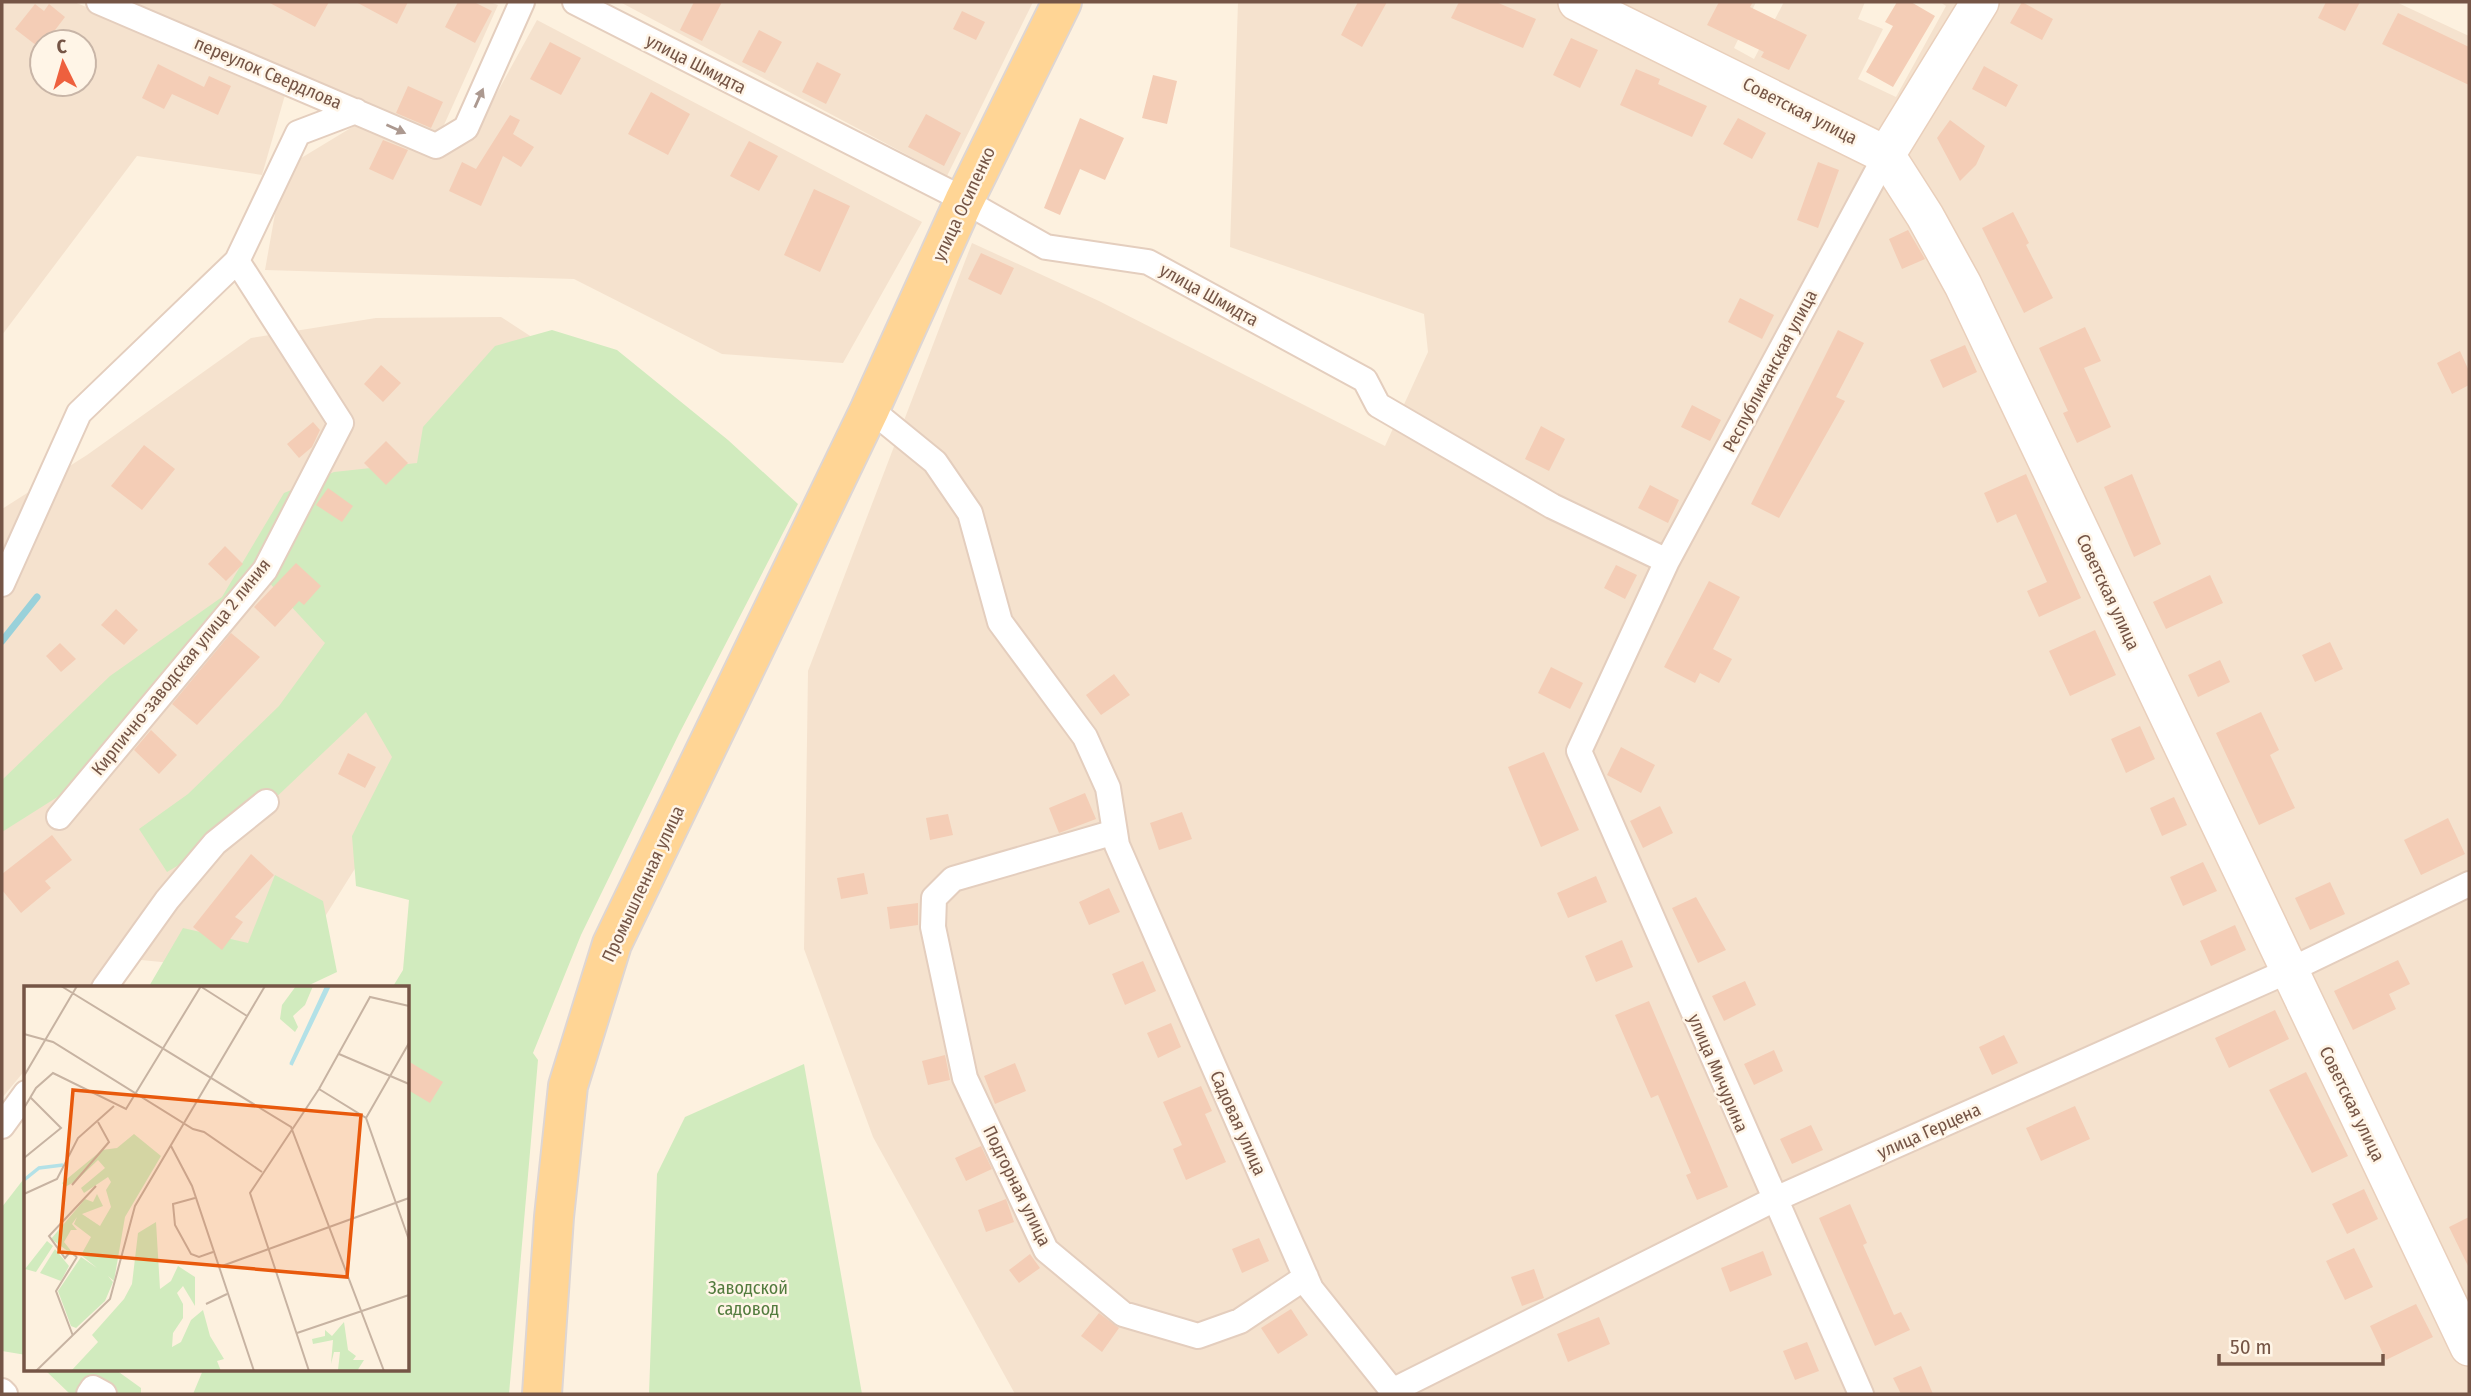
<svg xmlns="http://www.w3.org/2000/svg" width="2471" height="1396" font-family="'Fira Sans Condensed',sans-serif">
<rect width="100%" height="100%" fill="#fdf1df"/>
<path fill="#f5e2ce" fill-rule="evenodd" d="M2,2H74L287,88L262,175L137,156L2,335ZM42,42H84V84H42Z
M131,2H490L498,5L439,136L428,138Z
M620,2H1033L947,176Z
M1238,2H1756L1734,48L1754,59L1784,2H1865L1858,19L1883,29L1858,79L1896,97L1946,6L1940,2H2396L2469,36V1394H1015L873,1137L804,949L808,671L972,243L1099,301L1385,446L1428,352L1424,314L1230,247Z
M537,20L922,222L843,363L722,354L574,279L265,270L283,169L359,123L424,153L470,142Z
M501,317L541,343L429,750L321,923L212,967L121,958L95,988H26V1069L2,1098V509L87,455L251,338L376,318Z"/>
<path fill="#d1ebbe" d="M552,330L617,350L728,440L798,504L679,734L581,935L533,1053L538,1060L509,1394H193L203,1370H408V988H392L403,970L409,900L356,886L352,836L392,757L366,712L248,824L167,872L139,829L188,794L279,706L325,643L263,576L86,779L2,832V780L110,676L222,597L284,493L334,472L417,463L423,427L495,346Z
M275,875L323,901L337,972L303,988H148L183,928L248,943Z
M804,1064L862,1394H649L657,1174L685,1117Z
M26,1176V1355L2,1351V1207Z
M45,1370H116L141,1388V1394H70Z"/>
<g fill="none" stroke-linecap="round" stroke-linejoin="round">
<path stroke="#99d1da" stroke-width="7" d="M2,641L37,597"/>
</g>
<path fill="#f4cdb6" d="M268,2H329L315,27Z
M356,2H408L397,24Z
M458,2H474L492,11L475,43L445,27Z
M694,2H722L702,41L680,30Z
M1358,2H1387L1362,47L1341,35Z
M1459,2H1496L1536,19L1523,48L1451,18Z
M1719,2H1753L1750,7L1807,35L1789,70L1761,57L1764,52L1707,25Z
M1897,2H1911L1935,16L1893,87L1866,72L1893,26L1885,22Z
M2022,2L2053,19L2042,40L2010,23Z
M2326,2H2360L2345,31L2318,18Z
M35,4L44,11L49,4L65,17L46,42H42L41,49L15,29Z
M962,11L985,22L976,40L953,29Z
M2398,13L2469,47V85L2382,44Z
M759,30L782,42L765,73L742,62Z
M1571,38L1598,50L1580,88L1553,75Z
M550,42L581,58L561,95L530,79Z
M817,62L841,74L826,104L802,92Z
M158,64L204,87L209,76L231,86L218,115L172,94L164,109L142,98Z
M1984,66L2018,85L2006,107L1972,89Z
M1636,69L1660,79L1658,84L1707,106L1692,137L1620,105Z
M1153,75L1177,81L1167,124L1142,118Z
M408,86L443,102L431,128L396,113Z
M651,92L690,114L668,155L628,134Z
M926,114L961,133L944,166L908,147Z
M510,115L520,120L513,134L534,147L521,167L503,156L481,206L449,191L462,162L476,169Z
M1080,118L1124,138L1105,180L1080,169L1060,215L1044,208Z
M1738,118L1766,133L1752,159L1723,144Z
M1950,120L1985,146L1976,165L1960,181L1937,138Z
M383,140L408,150L393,180L369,169Z
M749,141L778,156L759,191L730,176Z
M1818,162L1839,170L1818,228L1797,220Z
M814,189L850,206L820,272L784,255Z
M2013,212L2029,243L2026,245L2053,298L2024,313L1982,228Z
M1908,230L1925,259L1902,269L1889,239Z
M981,253L1014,268L1001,295L968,279Z
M1740,298L1774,315L1762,339L1728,322Z
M2085,327L2101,361L2084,368L2111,427L2077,443L2063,413L2068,411L2039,348Z
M1838,330L1864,343L1836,397L1845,401L1779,518L1751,504Z
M1965,345L1977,372L1943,388L1930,360Z
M2460,351L2469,371V385L2452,394L2437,363Z
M381,365L401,383L383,402L364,384Z
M1692,405L1721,420L1710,441L1681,427Z
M313,422L320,430L312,447L299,458L287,444Z
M1541,426L1565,439L1549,471L1525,459Z
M386,441L408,463L386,485L364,463Z
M144,445L175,469L142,510L111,486Z
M2026,474L2081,598L2039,617L2027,591L2047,582L2016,514L1997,523L1984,493Z
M2132,474L2161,544L2134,557L2104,487Z
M1650,485L1679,500L1668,523L1638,508Z
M328,488L353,506L342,522L316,505Z
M225,546L243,564L226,581L208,564Z
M296,563L321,586L304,605L299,601L275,627L254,607Z
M1616,565L1637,575L1625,599L1604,588Z
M2210,575L2223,603L2166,629L2153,602Z
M1709,581L1740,597L1713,649L1732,659L1719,683L1700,673L1695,683L1664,667Z
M116,609L138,630L124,645L101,625Z
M2095,630L2116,675L2070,696L2049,651Z
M231,633L260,657L197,725L172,704Z
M2330,642L2343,669L2315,682L2302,655Z
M60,643L76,659L61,672L46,656Z
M2220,660L2230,682L2198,697L2188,675Z
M1551,667L1583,683L1570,709L1538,693Z
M1114,674L1130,695L1101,715L1086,695Z
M2261,712L2279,750L2270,755L2295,808L2259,825L2216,733Z
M2140,726L2155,759L2126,773L2111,739Z
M151,730L177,755L159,774L134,750Z
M1621,747L1655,765L1641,793L1607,775Z
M1544,752L1579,830L1541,847L1508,767Z
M348,753L376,767L365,788L338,774Z
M1085,793L1096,819L1059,833L1049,808Z
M2174,797L2187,825L2162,836L2150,808Z
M1660,806L1673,833L1643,848L1630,821Z
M1182,812L1192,839L1159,850L1150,823Z
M948,814L953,835L930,840L926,818Z
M2448,818L2465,854L2421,875L2404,840Z
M52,835L72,860L45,881L51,888L21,913L2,890V874Z
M251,854L274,875L235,917L243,922L222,950L193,927Z
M2203,862L2217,891L2183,906L2170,877Z
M864,873L868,894L841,899L837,878Z
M1596,876L1607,902L1568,918L1557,893Z
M2330,882L2345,914L2310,930L2295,898Z
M1109,888L1120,912L1089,925L1079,902Z
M1696,897L1726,950L1698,963L1672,908Z
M918,903V925L890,929L887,907Z
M2235,925L2246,950L2211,966L2200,941Z
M1622,940L1633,967L1596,982L1585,956Z
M2398,960L2410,984L2389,994L2396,1009L2353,1030L2334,991Z
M1143,961L1156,991L1125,1005L1112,974Z
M1745,981L1756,1005L1724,1021L1712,996Z
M1649,1001L1728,1187L1697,1200L1686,1175L1691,1173L1658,1095L1651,1098L1615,1015Z
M2275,1010L2289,1039L2229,1068L2215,1038Z
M1171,1023L1181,1047L1158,1058L1147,1033Z
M2004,1035L2018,1063L1992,1075L1979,1047Z
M1774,1050L1783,1071L1754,1085L1744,1064Z
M945,1055L950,1080L928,1085L922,1061Z
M408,1061L443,1082L430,1103L408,1090Z
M1015,1063L1026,1091L995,1104L984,1076Z
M2306,1072L2348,1156L2312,1173L2269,1090Z
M1201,1086L1212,1111L1205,1114L1226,1162L1186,1180L1173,1149L1182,1145L1163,1102Z
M2075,1106L2090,1139L2041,1161L2026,1128Z
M1811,1125L1823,1150L1792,1164L1780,1139Z
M981,1146L992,1169L966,1181L955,1158Z
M2364,1189L2378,1219L2347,1234L2332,1204Z
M1006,1199L1014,1222L986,1232L978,1210Z
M1850,1204L1867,1243L1863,1245L1894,1315L1901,1312L1910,1330L1875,1346L1819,1218Z
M2469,1217V1268L2449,1227Z
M1259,1238L1269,1261L1242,1273L1232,1249Z
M2354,1248L2373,1287L2345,1300L2326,1261Z
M1763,1251L1772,1275L1730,1292L1721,1268Z
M1030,1254L1040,1268L1019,1283L1009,1270Z
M1534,1269L1544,1298L1522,1306L1511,1277Z
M2416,1304L2433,1337L2386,1360L2370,1326Z
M1291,1309L1308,1335L1278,1354L1261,1328Z
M1099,1313L1119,1328L1102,1352L1081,1336Z
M1599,1317L1610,1344L1568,1362L1557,1334Z
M1807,1342L1819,1371L1795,1380L1783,1351Z
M1921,1366L1933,1394H1901L1893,1378Z"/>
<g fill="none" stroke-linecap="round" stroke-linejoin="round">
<defs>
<path id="street" d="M99,2L436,146L466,128L522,2
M575,2L949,192L1046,247L1148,262L1365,380L1378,405L1552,506L1667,561
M870,409L935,462L970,513L1000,622L1085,737L1108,788L1117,845L1311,1289L1395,1394
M2,584L79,413L237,261L298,133L356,111
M59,817L265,570L341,423L237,261
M1115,832L953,879L934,898L933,927L965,1078L1046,1250L1123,1314L1198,1336L1240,1321L1306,1277
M104,988L167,900L215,843L266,802
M2,1126L26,1093
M1394,1390L1773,1200L2288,971L2469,884
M2,1391L5,1394
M89,1394L93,1388L104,1394
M1861,1394L1579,751L1667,561L1886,155"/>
<path id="secondary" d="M1577,2L1886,155L1925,216L1963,285L2469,1347
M1886,155L1980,2"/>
<path id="primary" d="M542,1394L554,1217L568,1086L612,944L870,409L964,201L1062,2"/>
</defs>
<use href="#street" stroke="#e4cebe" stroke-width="28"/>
<use href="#secondary" stroke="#e9cfbb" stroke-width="40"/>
<use href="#primary" stroke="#ded6d3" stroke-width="42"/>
<use href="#street" stroke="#fff" stroke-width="24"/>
<use href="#secondary" stroke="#fff" stroke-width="37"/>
<use href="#primary" stroke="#ffd595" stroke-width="38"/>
</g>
<defs><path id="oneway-solid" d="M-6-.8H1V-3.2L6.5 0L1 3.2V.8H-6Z" transform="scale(1.75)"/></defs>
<g fill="#ac9990">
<use href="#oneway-solid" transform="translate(479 98) rotate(-66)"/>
<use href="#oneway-solid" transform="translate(396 129) rotate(24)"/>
</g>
<g text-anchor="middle" stroke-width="5" stroke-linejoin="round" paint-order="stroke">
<g font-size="18" fill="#755546" stroke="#fff5e7">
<text transform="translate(696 64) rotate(27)" y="6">улица Шмидта</text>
<text transform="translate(268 73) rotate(23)" y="6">переулок Свердлова</text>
<text transform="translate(1800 111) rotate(27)" y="6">Советская улица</text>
<text transform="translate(964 204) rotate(-65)" y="6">улица Осипенко</text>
<text transform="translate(1209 295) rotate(29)" y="6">улица Шмидта</text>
<text transform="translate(1770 371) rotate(-62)" y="6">Республиканская улица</text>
<text transform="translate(2108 592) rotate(65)" y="6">Советская улица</text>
<text transform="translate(181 667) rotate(-51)" y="6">Кирпично-заводская улица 2 линия</text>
<text transform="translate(643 884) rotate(-65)" y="6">Промышленная улица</text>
<text transform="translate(1718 1073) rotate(67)" y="6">улица Мичурина</text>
<text transform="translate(2352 1104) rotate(64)" y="6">Советская улица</text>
<text transform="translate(1238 1123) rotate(66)" y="6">Садовая улица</text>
<text transform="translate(1929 1131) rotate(-24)" y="6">улица Герцена</text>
<text transform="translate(1017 1186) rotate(64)" y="6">Подгорная улица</text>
</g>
<g font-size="18" fill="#527b3d" stroke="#fff5e7">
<text x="748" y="1294">Заводской<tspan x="748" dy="21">садовод</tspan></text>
</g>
</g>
<g transform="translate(24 986)">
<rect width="385" height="385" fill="#fdf1df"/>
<path d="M272,0H289L281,19L269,30L274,41L271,46L256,33L258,19ZM110,148L137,170L101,231L90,295L84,290L89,296L81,315L52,342L47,340L34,305L57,271L73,282L57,269L67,251L50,238L53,231L48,238L53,244H47L40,256L52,271L27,253L61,213L69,216L73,208L79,220L58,228L76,240L87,221L82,204L87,196L84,191L60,207L57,202L81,182L74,174L52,195L41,201L38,197L78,164L93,162ZM132,236L136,303L147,295L154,280L171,291V320L159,300L153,307L159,318V332L149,347L148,361L157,356L167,334L179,324L186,350L200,373L193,375L197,385H47L74,356L68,349L100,313L108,298L114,247ZM23,255L29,260L12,286L1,283ZM31,263L45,280L37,295L16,287ZM320,336L324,364L332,370L329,374H340L333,385L314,384L316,366H310L307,378L309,354L289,358L288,353L301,350V344L308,350Z" fill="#d1ebbe"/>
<path fill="none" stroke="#b3e1e7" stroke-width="3.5" d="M267,78L303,0M267,79L305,0M0,194L15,182L39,179"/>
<path fill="none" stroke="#c7b3a2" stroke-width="2" d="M37,0L267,141L360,385M176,0L223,30M0,48L29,56L169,143L180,146L238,186M315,68L385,98M0,90L53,0M295,103L342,132L385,254M0,122L12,102L29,87L102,123L177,0M342,132L385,57M147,160L168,200L230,385M0,172L37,142L6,111M48,199L85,156L74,136M0,208L33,193L54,152L90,120M171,212L149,218L151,239L167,268L175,271L189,266M53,271L46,266L41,272L25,250L72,200M198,280L385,212M182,318L203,308M273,347L385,309M49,350L32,305L53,271M12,385L86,313L111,220L241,0M285,385L226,207L295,103L346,11L385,20"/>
<path fill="#e8590c" fill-opacity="0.15" stroke="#e8590c" stroke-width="3.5" d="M49,104L337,129L323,291L35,266Z"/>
<rect width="385" height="385" fill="none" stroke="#755546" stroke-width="3.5"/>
</g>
<rect width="2471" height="1396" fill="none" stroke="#755546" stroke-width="7"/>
<g transform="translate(63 63) rotate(355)"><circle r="33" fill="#fff5e7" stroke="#c8b5a7" stroke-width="2"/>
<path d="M0-5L12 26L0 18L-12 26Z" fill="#ee603e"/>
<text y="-10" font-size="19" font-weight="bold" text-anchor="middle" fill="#755546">С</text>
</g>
<path d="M2219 1354v10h164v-10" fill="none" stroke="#755546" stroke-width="3.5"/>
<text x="2230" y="1354" font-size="21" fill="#755546" stroke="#fff5e7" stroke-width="5" paint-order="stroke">50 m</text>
</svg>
